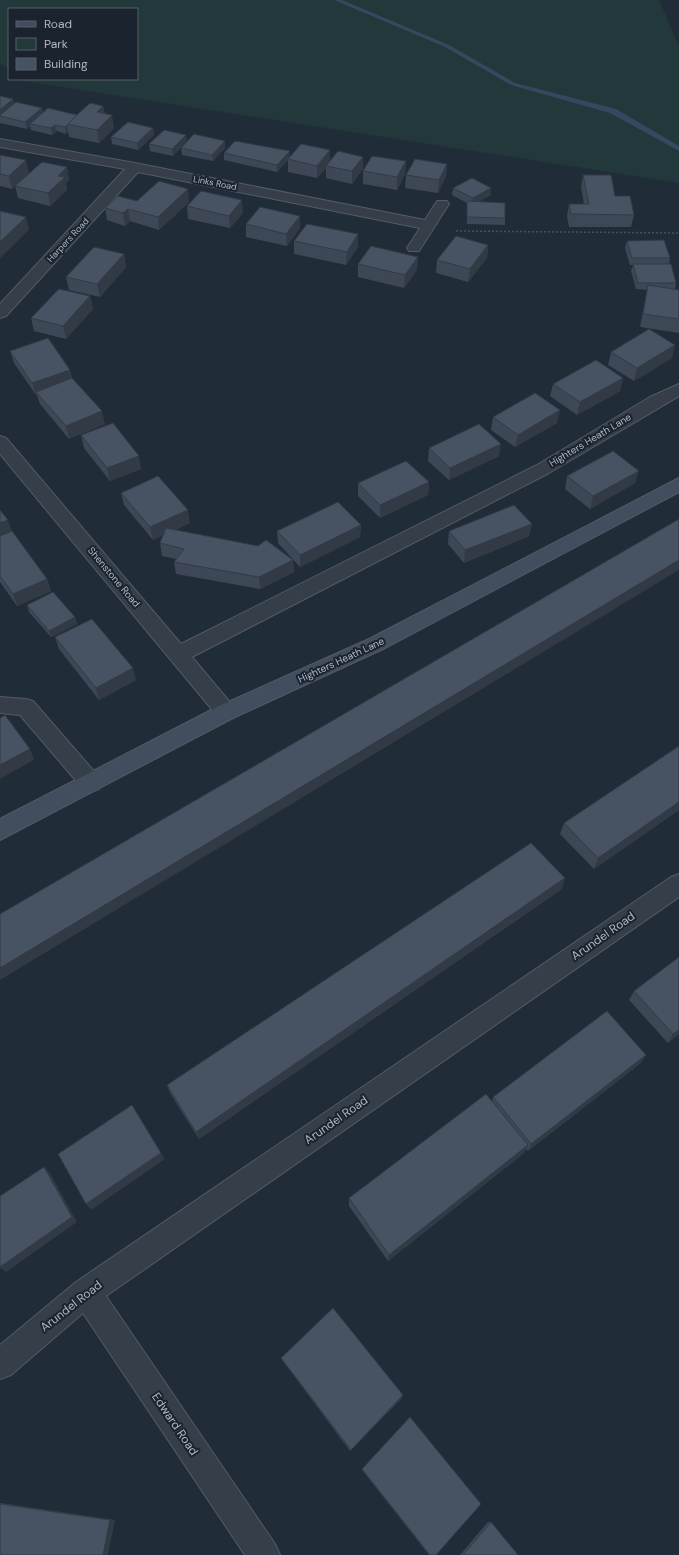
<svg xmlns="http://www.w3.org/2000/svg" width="679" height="1555" viewBox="0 0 679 1555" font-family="'DM Sans',sans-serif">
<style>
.green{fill:#23383a}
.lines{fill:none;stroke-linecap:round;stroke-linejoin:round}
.stream{fill:#354860;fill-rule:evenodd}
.street-casing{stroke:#525b67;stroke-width:2}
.secondary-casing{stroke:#525b67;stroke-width:2}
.path{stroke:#405558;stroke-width:1.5;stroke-dasharray:2 2;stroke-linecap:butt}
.street{fill:#353e49;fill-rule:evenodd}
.secondary{fill:#424d5d;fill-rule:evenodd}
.wall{fill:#3d4755}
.shaded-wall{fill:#323a45}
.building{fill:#475363;stroke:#323a45}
.labels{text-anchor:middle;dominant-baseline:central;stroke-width:4;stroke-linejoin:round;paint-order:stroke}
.far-street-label{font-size:9px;fill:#afb8c6;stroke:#1a232e}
.street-label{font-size:10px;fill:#afb8c6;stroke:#1a232e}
.near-street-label{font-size:12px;fill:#afb8c6;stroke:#1a232e}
</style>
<rect width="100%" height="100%" fill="#212c39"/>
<!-- green -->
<polygon class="green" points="0,0 659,0 679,46 679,183 24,81 22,79 137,79 137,9 9,9 9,69 0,63"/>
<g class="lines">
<!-- stream -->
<polygon class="stream" points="334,0 342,0 449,45 515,83 616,109 679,146 679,151 610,113 511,85 445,47"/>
<defs>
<g id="street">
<polygon points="0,139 135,163 425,220 437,201 447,201 449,204 419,251 409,251 407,248 420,228 138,172 6,316 0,318 0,304 125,169 0,147"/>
<polygon points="679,384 679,396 549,473 192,657 233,706 237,712 233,718 226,720 219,718 0,454 0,436 6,438 181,644 537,465 650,397"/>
<polygon points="0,697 26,699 33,701 99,777 102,783 99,789 91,792 83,789 20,715 0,713"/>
<polygon points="679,874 679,897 106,1296 275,1544 280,1555 245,1555 83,1313 11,1375 0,1379 0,1345 76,1282 671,877"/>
</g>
<polygon id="secondary" points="679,478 679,492 383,649 233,718 0,840 0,819 219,706 369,639"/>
</defs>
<!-- street casing -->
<use href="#street" class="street-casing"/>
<!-- secondary casing -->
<use href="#secondary" class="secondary-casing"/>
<!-- path -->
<polyline class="path" points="456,231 679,233"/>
<!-- street -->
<use href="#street" class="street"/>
<!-- secondary -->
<use href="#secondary" class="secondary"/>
</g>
<!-- wall -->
<g class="wall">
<polygon points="0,96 13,99 14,103 42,108 43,113 77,115 103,106 105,114 114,128 99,143 69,137 68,132 66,134 57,131 52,135 31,130 30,126 27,129 0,123"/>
<polygon points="153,128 154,135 138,150 112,144 111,137"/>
<polygon points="187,141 173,156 150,151 149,144"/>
<polygon points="225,141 225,148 213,161 182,155 181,148"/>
<polygon points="224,153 290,157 330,161 363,157 363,169 352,184 326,178 326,168 317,178 288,172 288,160 277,172 224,160"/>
<polygon points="0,155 29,173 17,184 67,167 69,180 66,183 67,190 50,206 18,198 15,186 12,189 0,186"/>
<polygon points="406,161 405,174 397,190 363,184 363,171"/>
<polygon points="447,164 446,176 438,193 405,188 406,175"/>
<polygon points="583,175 615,196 634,215 631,227 569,227 567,216 569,204 584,204 581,187"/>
<polygon points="453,188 491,195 478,202 505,218 505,225 467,224 467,203 452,195"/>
<polygon points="137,201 189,202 159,230 130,221 125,226 107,220 105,208"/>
<polygon points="187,206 243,213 230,228 188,219"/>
<polygon points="300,216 300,228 287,246 246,237 246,224"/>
<polygon points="358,234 358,247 346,265 294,254 294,241"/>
<polygon points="627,241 670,258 669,264 676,283 675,289 679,290 679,333 640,327 647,290 636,289 631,271 633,265 630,265 625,248"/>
<polygon points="488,245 487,258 468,282 436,273 437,260"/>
<polygon points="124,254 126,267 100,297 69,290 66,277"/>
<polygon points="418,257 417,270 404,288 358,277 358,264"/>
<polygon points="90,296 93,309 66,339 34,331 31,318"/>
<polygon points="10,351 70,370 72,378 105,424 69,439 40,404 37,395 36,395 14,363"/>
<polygon points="611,352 672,358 634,381 608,365"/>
<polygon points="623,378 620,391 577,415 550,396 553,384"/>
<polygon points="493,417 557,423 515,447 491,430"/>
<polygon points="81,435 141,469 110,481 84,448"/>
<polygon points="429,448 499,456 449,480 428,461"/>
<polygon points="567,476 635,483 590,509 565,489"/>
<polygon points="429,482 428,495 380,518 358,496 358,483"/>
<polygon points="121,493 190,523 175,530 293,560 294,572 260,589 176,574 174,562 176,559 162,556 160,543 163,535 153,540 124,505"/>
<polygon points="0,510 11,531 47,579 51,591 17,606 0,582"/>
<polygon points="532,524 529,536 464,563 448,544 449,531"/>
<polygon points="361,525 360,537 300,567 278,543 277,531"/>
<polygon points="27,605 75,617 77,624 51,637 29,612"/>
<polygon points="55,637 136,680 99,700 59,649"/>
<polygon points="679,810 594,869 560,834 564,823"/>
<polygon points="562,889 199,1139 170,1093 167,1085"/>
<polygon points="634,991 679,1034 668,1043 629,1000"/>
<polygon points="641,1063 528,1151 526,1149 523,1154 388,1261 349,1206 349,1198 492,1101 493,1097"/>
<polygon points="281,1358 402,1398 350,1451 283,1361"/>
<polygon points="362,1469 436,1555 429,1555 362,1470"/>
<polygon points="0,1503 115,1520 0,1555"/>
<polygon points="488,1522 491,1522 518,1555 460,1555"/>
</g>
<!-- shaded-wall -->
<g class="shaded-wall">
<polygon points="13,99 15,106 0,116 0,110"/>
<polygon points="103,106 106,118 97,112"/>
<polygon points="42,108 43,115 30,124 30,126 27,129 25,122"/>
<polygon points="112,115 114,128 99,143 97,130"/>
<polygon points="55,125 57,131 52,135 51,128"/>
<polygon points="67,125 68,132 66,134 65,127"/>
<polygon points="153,128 154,135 138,150 137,143"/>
<polygon points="186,135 187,141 173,156 172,149"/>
<polygon points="225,141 225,148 213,161 212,155"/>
<polygon points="330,150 330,163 326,166 326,168 317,178 317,166"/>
<polygon points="290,151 290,158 288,159 288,160 277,172 277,165"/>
<polygon points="363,157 363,169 352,184 352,171"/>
<polygon points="26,160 29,173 12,189 9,176"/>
<polygon points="406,161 405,174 397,190 397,177"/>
<polygon points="447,164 446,176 438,193 439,180"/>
<polygon points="67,167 69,180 66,183 67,190 50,206 48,193 58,176"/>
<polygon points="491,188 491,195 472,205 473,198"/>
<polygon points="188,189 189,202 159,230 158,217"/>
<polygon points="242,200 243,213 230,228 229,216"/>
<polygon points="128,209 130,221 125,226 123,213"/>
<polygon points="300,216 300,228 287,246 286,234"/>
<polygon points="26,217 29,230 0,258 0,242"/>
<polygon points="358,234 358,247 346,265 347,252"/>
<polygon points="488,245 487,258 468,282 470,269"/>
<polygon points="124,254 126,267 100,297 97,284"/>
<polygon points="418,257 417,270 404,288 405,275"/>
<polygon points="90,296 93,309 66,339 63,326"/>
<polygon points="675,345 672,358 634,381 637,368"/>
<polygon points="70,370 73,383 36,392 37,395 36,395 32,383"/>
<polygon points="623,378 620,391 577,415 580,402"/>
<polygon points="560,410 557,423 515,447 518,435"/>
<polygon points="102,411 105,424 69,439 66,426"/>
<polygon points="501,444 499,456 449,480 450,468"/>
<polygon points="139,456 141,469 110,481 107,468"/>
<polygon points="639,471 635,483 590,509 593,496"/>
<polygon points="429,482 428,495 380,518 380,505"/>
<polygon points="188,510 190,523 153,540 150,527"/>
<polygon points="8,520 12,532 0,538 0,523"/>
<polygon points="532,524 529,536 464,563 465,550"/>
<polygon points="361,525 360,537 300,567 300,555"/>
<polygon points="293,560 294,572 260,589 259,577"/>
<polygon points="679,560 679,570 0,980 0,968"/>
<polygon points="47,579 51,591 17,606 13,594"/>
<polygon points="75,617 77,624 51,637 49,631"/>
<polygon points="133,668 136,680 99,700 96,688"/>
<polygon points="30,749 34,760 0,779 0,765"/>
<polygon points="679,802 679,810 594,869 598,858"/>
<polygon points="565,878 562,889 199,1139 196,1132"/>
<polygon points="679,1030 679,1034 668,1043 673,1034"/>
<polygon points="646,1055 641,1063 528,1151 531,1144"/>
<polygon points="528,1145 523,1154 388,1261 389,1255"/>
<polygon points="161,1153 165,1159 91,1210 86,1204"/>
<polygon points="44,1167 50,1173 77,1222 6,1272 0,1268 0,1267"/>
<polygon points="403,1395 402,1398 350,1451 351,1450"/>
<polygon points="110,1520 115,1520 108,1555 103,1555"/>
</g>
<!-- building -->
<g class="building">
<polygon points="0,96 13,99 0,110"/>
<polygon points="16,102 42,108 25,122 0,116 0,115"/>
<polygon points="90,103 103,106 97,112 112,115 97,130 67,124"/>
<polygon points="48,108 77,115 65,127 55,125 51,128 30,124"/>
<polygon points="128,122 153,128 137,143 111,137"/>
<polygon points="164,130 186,135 172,149 149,144"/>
<polygon points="194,134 225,141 212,155 181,148"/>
<polygon points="235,141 290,151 277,165 224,153"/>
<polygon points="301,144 330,150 317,166 288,159"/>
<polygon points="338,151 363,157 352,171 326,166"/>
<polygon points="0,155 26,160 9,176 0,174"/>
<polygon points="372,156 406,161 397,177 363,171"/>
<polygon points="415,159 447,164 439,180 406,175"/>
<polygon points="42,162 67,167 58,176 65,177 48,193 15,186"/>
<polygon points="583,175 611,175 615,196 630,196 634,215 571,214 569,204 589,204"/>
<polygon points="472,178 491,188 473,198 453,188"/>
<polygon points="159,181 188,189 158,217 128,209 123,213 105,208 118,196 137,201"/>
<polygon points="201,191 242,200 229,216 187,206"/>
<polygon points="467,201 505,203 505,218 467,217"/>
<polygon points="260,207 300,216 286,234 246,224"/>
<polygon points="0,211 26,217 0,242"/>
<polygon points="307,224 358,234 347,252 294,241"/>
<polygon points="456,236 488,245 470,269 437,260"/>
<polygon points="664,240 670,258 632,258 627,241"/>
<polygon points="371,246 418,257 405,275 358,264"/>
<polygon points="94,247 124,254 97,284 66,277"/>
<polygon points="633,264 671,264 676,283 638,283"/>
<polygon points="648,285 679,290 679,319 643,314"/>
<polygon points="59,289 90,296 63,326 31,318"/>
<polygon points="649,329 675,345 637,368 611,352"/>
<polygon points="48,338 70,370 32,383 10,351"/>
<polygon points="596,360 623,378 580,402 553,384"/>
<polygon points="72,378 102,411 66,426 36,392"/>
<polygon points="535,393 560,410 518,435 493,417"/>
<polygon points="113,423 139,456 107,468 81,435"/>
<polygon points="479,424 501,444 450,468 429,448"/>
<polygon points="613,451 639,471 593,496 567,476"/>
<polygon points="406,461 429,482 380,505 358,483"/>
<polygon points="158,476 188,510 150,527 121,493"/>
<polygon points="338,502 361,525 300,555 277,531"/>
<polygon points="514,505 532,524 465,550 449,531"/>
<polygon points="0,510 8,520 0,523"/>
<polygon points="679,519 679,560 0,968 0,914"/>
<polygon points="166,528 258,546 266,540 293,560 259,577 174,562 184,549 160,543"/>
<polygon points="12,531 47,579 13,594 0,576 0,536"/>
<polygon points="53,592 75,617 49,631 27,605"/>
<polygon points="92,619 133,668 96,688 55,637"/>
<polygon points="5,715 30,749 0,765 0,718"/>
<polygon points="679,746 679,802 598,858 564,823"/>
<polygon points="531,843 565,878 196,1132 167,1085"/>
<polygon points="679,957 679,1030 673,1034 634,991"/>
<polygon points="607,1011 646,1055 531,1144 493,1097"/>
<polygon points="486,1094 528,1145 389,1255 349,1198"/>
<polygon points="132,1105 161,1153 86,1204 58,1154"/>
<polygon points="44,1167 72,1217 0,1267 0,1196"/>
<polygon points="333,1308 403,1395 351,1450 281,1358"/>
<polygon points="410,1417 481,1504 436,1555 430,1555 362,1469"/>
<polygon points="0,1504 110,1520 103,1555 0,1555"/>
<polygon points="491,1522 518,1555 463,1555"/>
</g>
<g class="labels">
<!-- far-street labels -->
<g class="far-street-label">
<text transform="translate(215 183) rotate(11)">Links Road</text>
<text transform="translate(68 240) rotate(-47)">Harpers Road</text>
</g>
<!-- street labels -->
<g class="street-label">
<text transform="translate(590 440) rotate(-31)">Highters Heath Lane</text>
<text transform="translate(114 577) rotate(50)">Shenstone Road</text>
<text transform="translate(341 660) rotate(-25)">Highters Heath Lane</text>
</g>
<!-- near-street labels -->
<g class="near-street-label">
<text transform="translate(603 936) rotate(-35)">Arundel Road</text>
<text transform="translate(336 1120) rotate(-35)">Arundel Road</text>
<text transform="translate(71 1306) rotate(-38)">Arundel Road</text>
<text transform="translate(175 1424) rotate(56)">Edward Road</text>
</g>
</g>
<!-- legend -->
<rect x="8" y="8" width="130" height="72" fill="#1a232e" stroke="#565f6b"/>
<rect x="16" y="21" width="20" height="6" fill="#424d5d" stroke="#565f6b"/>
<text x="44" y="28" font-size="12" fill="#afb8c6">Road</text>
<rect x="16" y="38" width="20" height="12" fill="#23383a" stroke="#565f6b"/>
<text x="44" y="48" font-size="12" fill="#afb8c6">Park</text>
<rect x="16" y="58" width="20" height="12" fill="#475363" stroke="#565f6b"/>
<text x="44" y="68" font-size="12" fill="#afb8c6">Building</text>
</svg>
